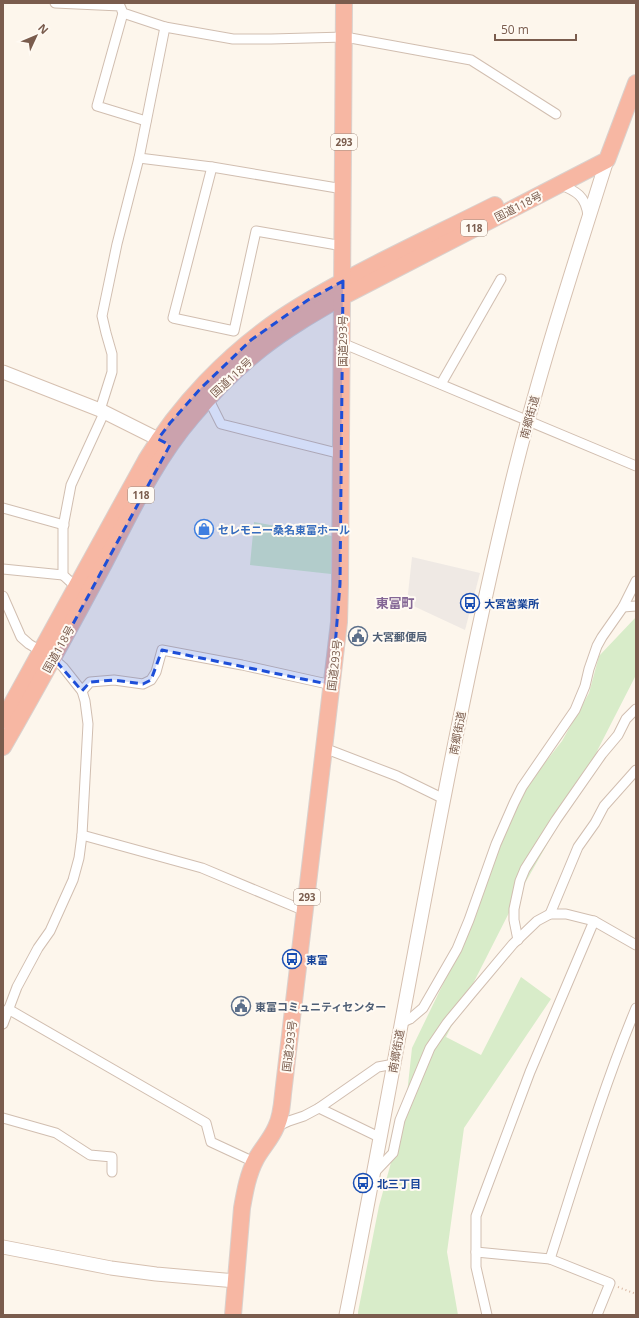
<svg xmlns="http://www.w3.org/2000/svg" width="639" height="1318" viewBox="0 0 639 1318" font-family="'Open Sans','Noto Sans JP',sans-serif">
<style>
.industrial{fill:#efe9e4}
.green{fill:#d8ecc9}
.lines{fill:none;stroke-linecap:round;stroke-linejoin:round}
.street-casing{stroke:#d1beb0;stroke-width:11}
.secondary-casing{stroke:#d6c0b0;stroke-width:15}
.highway-casing{stroke:#dad1cd;stroke-width:18}
.path{stroke:#d9b8a5;stroke-width:2;stroke-dasharray:1 3;stroke-linecap:butt}
.street{stroke:#fff;stroke-width:9}
.secondary{stroke:#fff;stroke-width:13}
.highway{stroke:#f7b7a3;stroke-width:16}
.marked{fill:#1d4ed8;fill-opacity:0.2;stroke:#1d4ed8;stroke-width:3;stroke-dasharray:8 5;stroke-linejoin:round}
.labels{text-anchor:middle;dominant-baseline:central;stroke-width:4;stroke-linejoin:round;paint-order:stroke}
.shield{fill:#fffaf3;stroke:#a28b7f;stroke-width:1}
.shield-label{font-size:10px;font-weight:bold;fill:#7a5c4d}
.street-label{font-size:11px;fill:#7a5c4d;stroke:#fffaf3}
.shop-label{font-size:11px;font-weight:bold;fill:#366cbe;stroke:#fffaf3;text-anchor:start}
.transit-label{font-size:11px;font-weight:bold;fill:#164399;stroke:#fffaf3;text-anchor:start}
.service-label{font-size:11px;font-weight:bold;fill:#4e5e75;stroke:#fffaf3;text-anchor:start}
.quarter-label{font-size:13px;font-weight:bold;fill:#846695;stroke:#fffaf3}
</style>
<rect width="100%" height="100%" fill="#fdf6ec"/>
<!-- industrial -->
<polygon class="industrial" points="412,557 480,573 465,630 407,603"/>
<!-- green -->
<g class="green">
<polygon points="254,522 332,536 331,574 250,565"/>
<polygon points="636,617 636,675 571,802 516,899 446,1037 481,1055 521,977 551,999 464,1128 447,1252 458,1315 358,1315 358,1312 379,1206 405,1112 412,1048 475,918 501,843 525,788 562,741 589,693 599,656"/>
</g>
<g class="lines">
<defs>
<g id="street">
<polyline points="55,3 120,6 123,13 165,27 233,39 271,39 345,37 471,60 556,114"/>
<polyline points="123,13 97,106 146,121"/>
<polyline points="139,158 212,167 343,189"/>
<polyline points="212,167 173,318 234,331 256,231 343,246"/>
<path d="M559 184C576 191 586 196 588 216"/>
<polyline points="342,343 636,466"/>
<polyline points="441,384 501,279"/>
<polyline points="208,398 221,424 341,454"/>
<polyline points="100,410 112,372 112,354 106,333 102,316 117,244 139,158 165,27"/>
<polyline points="3,508 64,525"/>
<polyline points="3,569 63,575"/>
<polyline points="76,587 63,575 63,527 71,485 104,413"/>
<polyline points="3,596 21,637 29,644 54,659 63,667 82,691 85,701 88,724 82,835 79,858 73,880 50,931 38,948 17,987 3,1024"/>
<polyline points="623,607 636,606"/>
<polyline points="82,691 90,682 114,680 143,684 151,680 156,672 162,650 242,665 332,685"/>
<polyline points="324,748 397,776 444,799"/>
<polyline points="82,835 202,868 305,911"/>
<polyline points="550,914 578,847 595,823 604,806 636,770"/>
<polyline points="518,940 514,920 514,909 520,881 525,869 556,820 602,754 618,735 626,719 636,709"/>
<polyline points="8,1009 206,1123 211,1142 254,1162"/>
<polyline points="401,1023 410,1019 423,1008 457,949 469,920 496,844 514,803 522,787 575,710 585,686 589,669 597,646 602,637 623,607 636,581"/>
<polyline points="319,1108 381,1138"/>
<polyline points="3,1118 56,1133 90,1155 112,1157 112,1172"/>
<polyline points="276,1127 289,1121 304,1116 319,1108 378,1067 394,1064"/>
<polyline points="374,1173 393,1153 400,1120 430,1048 447,1023 471,994 513,944 537,921 550,914 566,914 594,921 636,945"/>
<polyline points="476,1252 550,1259 610,1283 597,1315"/>
<path d="M550 1259C577 1175 602 1090 636 1008"/>
<polyline points="487,1315 476,1267 476,1216 530,1072 594,921"/>
</g>
<g id="secondary">
<polyline points="3,372 100,410 168,444"/>
<polyline points="3,1247 111,1268 156,1274 236,1281"/>
<path d="M346 1315C400 1045 443 772 507 503 534 387 571 274 607 160"/>
</g>
<g id="highway">
<path d="M3 720 146 460C179 405 227 355 281 318 309 299 339 283 370 267 411 246 453 226 495 205"/>
<path d="M3 747C38 686 72 624 105 562 131 512 155 460 192 417 212 393 236 369 261 349 286 329 314 313 342 297L607 160 636 83"/>
<path d="M233 1315 242 1208C245 1191 248 1174 256 1159 262 1148 271 1139 276 1127 281 1117 282 1105 283 1094L339 622 340 584 344 3"/>
</g>
</defs>
<!-- street casing -->
<use href="#street" class="street-casing"/>
<!-- secondary casing -->
<use href="#secondary" class="secondary-casing"/>
<!-- highway casing -->
<use href="#highway" class="highway-casing"/>
<!-- path -->
<polyline class="path" points="618,1287 636,1294"/>
<!-- street -->
<use href="#street" class="street"/>
<!-- secondary -->
<use href="#secondary" class="secondary"/>
<!-- highway -->
<use href="#highway" class="highway"/>
</g>
<!-- marked area -->
<path class="marked" d="M343 281 340 584 332 685 162 650 151 680 143 684 114 680 90 682 82 691 54 659 170 445 158 439 170 423 200 389 251 340 308 300Z"/>
<!-- icons -->
<defs>
<symbol id="shop-ring" viewBox="-11 -11 22 22"><circle r="9.5" fill="#fffaf3" stroke="#3f7fe0" stroke-width="1.5"/><path d="M-5-2.5h2.3a2.7 3.5 0 0 1 5.4 0H5L5.5 6h-11ZM-1.5-2.5h3a1.5 2.3 0 0 0-3 0Z" fill="#3f7fe0"/></symbol>
<symbol id="bus-ring" viewBox="-11 -11 22 22"><circle r="9.5" fill="#fffaf3" stroke="#1a4fb4" stroke-width="1.5"/><path d="M-5-6H5V4H4V6H2V4H-2V6H-4V4H-5ZM-3.5-4V0h7V-4ZM-3.5 1.2v1.5H-2V1.2ZM2 1.2v1.5H3.5V1.2Z" fill="#1a4fb4"/></symbol>
<symbol id="civic-ring" viewBox="-11 -11 22 22"><circle r="9.5" fill="#fffaf3" stroke="#5c6f8a" stroke-width="1.5"/><path d="M-.6-6.5H3V-4.5H.6V-3L4-1V1h2V6H-6V1h2V-1L-.6-3ZM-1.2 2.5V6h2.4V2.5Z" fill="#5c6f8a"/></symbol>
</defs>
<g fill-rule="evenodd">
<use href="#shop-ring" x="193" y="518" width="22" height="22"/>
<use href="#bus-ring" x="459" y="592" width="22" height="22"/>
<use href="#civic-ring" x="347" y="625" width="22" height="22"/>
<use href="#bus-ring" x="281" y="948" width="22" height="22"/>
<use href="#civic-ring" x="230" y="995" width="22" height="22"/>
<use href="#bus-ring" x="352" y="1172" width="22" height="22"/>
</g>
<g class="labels">
<!-- shield labels -->
<g class="shield">
<rect x="331" y="134" width="26" height="16" rx="3"/>
<rect x="461" y="220" width="26" height="16" rx="3"/>
<rect x="128" y="487" width="26" height="16" rx="3"/>
<rect x="294" y="889" width="26" height="16" rx="3"/>
</g>
<g class="shield-label">
<text x="344" y="142">293</text>
<text x="474" y="228">118</text>
<text x="141" y="495">118</text>
<text x="307" y="897">293</text>
</g>
<!-- street labels -->
<g class="street-label">
<text transform="translate(518 206) rotate(-27)">国道118号</text>
<text transform="translate(342 341) rotate(-90)">国道293号</text>
<text transform="translate(231 377) rotate(-43)">国道118号</text>
<text transform="translate(529 417) rotate(-75)">南郷街道</text>
<text transform="translate(58 649) rotate(-61)">国道118号</text>
<text transform="translate(334 665) rotate(-83)">国道293号</text>
<text transform="translate(457 733) rotate(-79)">南郷街道</text>
<text transform="translate(289 1046) rotate(-83)">国道293号</text>
<text transform="translate(396 1051) rotate(-80)">南郷街道</text>
</g>
<!-- shop labels -->
<g class="shop-label">
<text x="218" y="529">セレモニー桑名東富ホール</text>
</g>
<!-- transit labels -->
<g class="transit-label">
<text x="484" y="603">大宮営業所</text>
<text x="306" y="959">東富</text>
<text x="377" y="1183">北三丁目</text>
</g>
<!-- service labels -->
<g class="service-label">
<text x="372" y="636">大宮郵便局</text>
<text x="255" y="1006">東富コミュニティセンター</text>
</g>
<!-- quarter labels -->
<g class="quarter-label">
<text x="395" y="603">東富町</text>
</g>
</g>
<!-- border -->
<rect width="639" height="1318" fill="none" stroke="#7a5c4d" stroke-width="8"/>
<!-- north arrow -->
<g transform="translate(36 36) rotate(46)" stroke="#fffaf3" stroke-width="3" paint-order="stroke">
<path d="M0-3L7 15L0 10L-7 15Z" fill="#7a5c4d"/>
<text y="-6" font-size="11" font-weight="bold" text-anchor="middle" fill="#7a5c4d">N</text>
</g>
<!-- scale -->
<path d="M495 34v6h81v-6" fill="none" stroke="#7a5c4d" stroke-width="2"/>
<text x="501" y="34" font-size="12" fill="#7a5c4d" stroke="#fffaf3" stroke-width="3" paint-order="stroke">50 m</text>
</svg>
